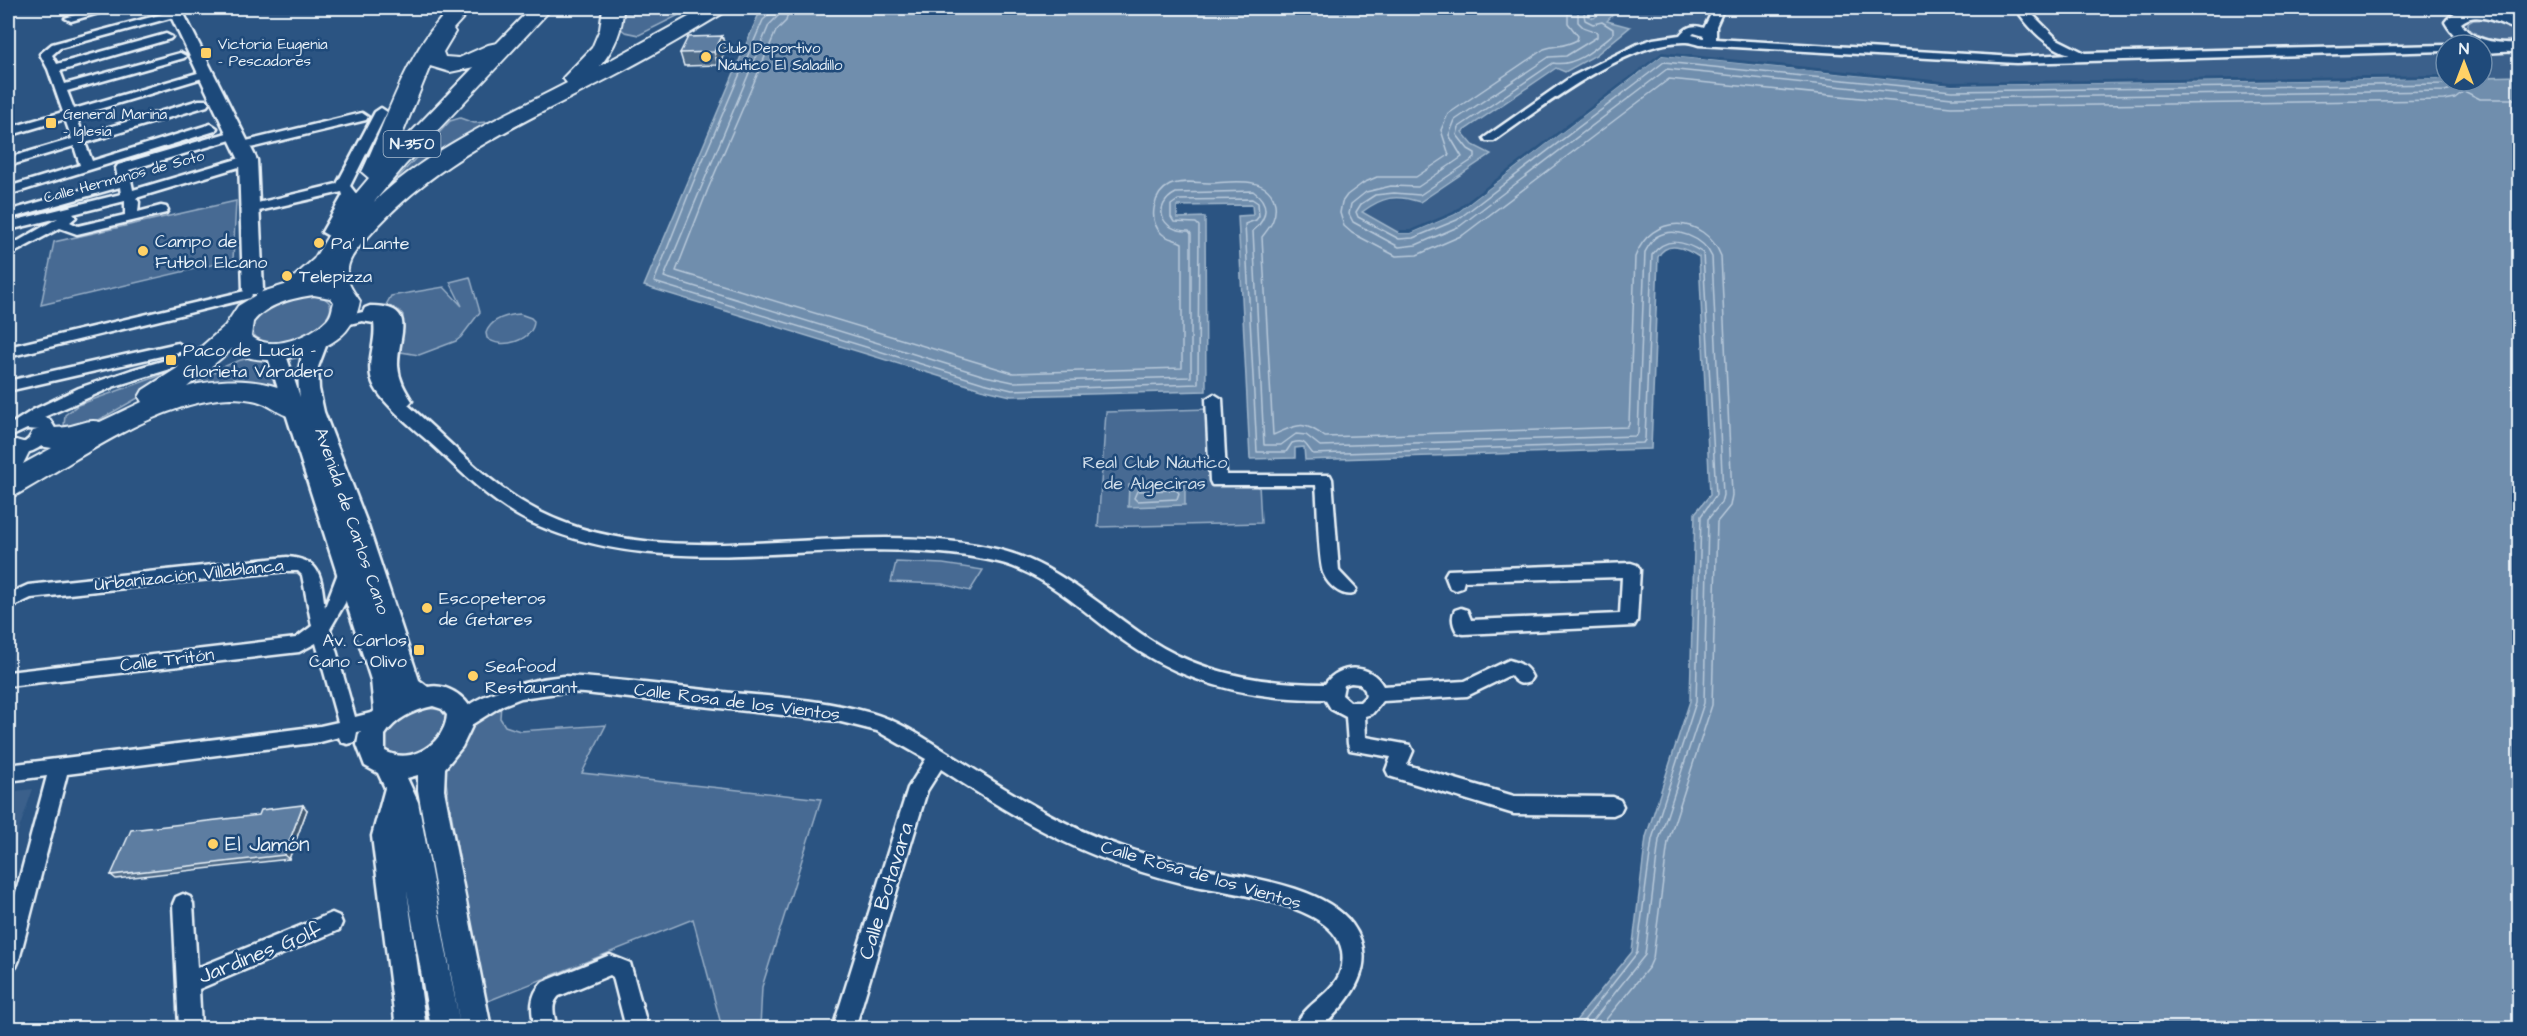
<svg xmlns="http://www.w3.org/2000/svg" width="2527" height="1036" viewBox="0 0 2527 1036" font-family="'Architects Daughter',sans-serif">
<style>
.built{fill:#3a608b}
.green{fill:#476b93;stroke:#98aec6;stroke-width:1.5}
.water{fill:#708ead;stroke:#a0b6cb;stroke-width:1.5}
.pier{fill:#2b5482}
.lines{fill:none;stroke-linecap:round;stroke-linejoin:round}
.shore{stroke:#b8c9da;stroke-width:1.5}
.street-casing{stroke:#e8f1f8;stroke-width:5}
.secondary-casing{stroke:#e8f1f8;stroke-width:5}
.highway-casing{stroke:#e8f1f8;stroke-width:4}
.street{fill:#1f4a7a;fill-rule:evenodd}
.secondary{fill:#1f4a7a;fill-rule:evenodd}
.highway{fill:#1f4a7a;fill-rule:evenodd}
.wall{fill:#506c8a;stroke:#e8f1f8;stroke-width:1.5}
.shaded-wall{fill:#415871;stroke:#e8f1f8;stroke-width:1.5}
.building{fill:#5d7da1;stroke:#e8f1f8;stroke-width:1.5}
.poi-dot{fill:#ffd166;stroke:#1f4a7a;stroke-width:2}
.labels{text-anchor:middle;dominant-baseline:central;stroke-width:5;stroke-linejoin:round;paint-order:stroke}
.far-poi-label{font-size:15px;fill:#e8f1f8;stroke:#1f4a7a;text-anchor:start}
.far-street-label{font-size:15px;fill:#e8f1f8;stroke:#1f4a7a}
.shield{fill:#1f4a7a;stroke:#acbfd2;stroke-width:1.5}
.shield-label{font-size:16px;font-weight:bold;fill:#e8f1f8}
.poi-label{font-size:18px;fill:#e8f1f8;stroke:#1f4a7a;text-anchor:start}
.park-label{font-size:18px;fill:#d0dde9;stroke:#1f4a7a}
.street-label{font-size:18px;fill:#e8f1f8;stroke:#1f4a7a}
.near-poi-label{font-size:21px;fill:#e8f1f8;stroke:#1f4a7a;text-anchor:start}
.near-street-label{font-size:21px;fill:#e8f1f8;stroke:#1f4a7a}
</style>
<rect width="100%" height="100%" fill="#2b5482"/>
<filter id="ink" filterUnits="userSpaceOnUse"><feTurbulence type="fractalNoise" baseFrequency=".0167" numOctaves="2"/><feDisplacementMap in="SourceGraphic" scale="12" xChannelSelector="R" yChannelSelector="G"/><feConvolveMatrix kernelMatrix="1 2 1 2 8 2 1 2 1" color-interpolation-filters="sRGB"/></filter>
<g filter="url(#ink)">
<!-- built -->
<g class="built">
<polygon points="1619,8 2519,8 2519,76 2482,77 2482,45 2446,45 2446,78 1952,85 1455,214 1411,233 1399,233 1361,212 1380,199 1413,200 1490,154 1473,145 1462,132 1556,68 1629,28 1607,21"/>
<polygon points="33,789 17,835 15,855 8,878 8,792"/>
</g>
<!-- green -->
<g class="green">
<path d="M621 8 625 13C637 16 643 11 653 8 664 4 682 8 693 8L639 35 625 32 619 27Z"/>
<path d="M2473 20C2487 19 2513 22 2516 38 2502 46 2480 38 2468 28V23Z"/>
<polygon points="460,118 474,123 500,121 390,191 392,184 450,121"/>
<polygon points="236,201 233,260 41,305 54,242"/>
<polygon points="470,277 480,312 461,337 456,341 419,355 401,352 403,315 400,311 386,305 391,296 444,287 462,306 450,282"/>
<path d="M308 295C373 299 280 367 252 333 247 307 290 299 308 295Z"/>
<path d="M520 314 531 318 534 321C534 341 500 350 487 338L486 333C491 319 506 315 520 314Z"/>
<path d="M257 357C275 362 275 376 278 392L180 394C204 379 228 359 257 357Z"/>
<polygon points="187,366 145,394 90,425 68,428 64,426 65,415 78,405"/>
<polygon points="1209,409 1210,485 1259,484 1261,523 1098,527 1106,412"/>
<polygon points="896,562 943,564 983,570 970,591 942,584 891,582"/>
<polygon points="501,704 500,718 505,726 520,731 606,725 582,773 821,799 762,987 760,1028 722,1028 693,919 483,1003 444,770 471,718"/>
<path d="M424 708 442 710 448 716 449 731 415 759 389 755C370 732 406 714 424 708Z"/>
</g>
<!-- water -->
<g class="water">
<path d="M770 8H1597L1588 16 1594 18 1606 8H1619L1607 21 1630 27 1596 55 1565 72 1556 68 1462 132 1473 145 1491 154 1420 202C1395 194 1382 197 1362 212L1399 233H1411L1455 214 1662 55 1952 85 2446 78V81H2482V77L2519 76V1028H1570L1632 952 1646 837 1690 701 1695 513 1710 495 1699 257C1685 248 1667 240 1658 257L1651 449 1305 460 1304 447 1295 448V458L1250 459 1238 216 1253 215 1252 205 1177 206V218L1205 217 1206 391 1011 396 981 389 644 286 758 16Z"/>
<polygon points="1185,484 1185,505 1128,507 1129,485"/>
</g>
<!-- pier -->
<polygon class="pier" points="1662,52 1952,82 2446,75 2446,78 1952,85 1662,55 1455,214 1411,233 1399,233 1400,230 1410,230 1453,212"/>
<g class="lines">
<!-- shore -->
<g class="shore">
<path d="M772 8 771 13 763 20 693 183 654 282 983 383 1012 390 1198 384 1199 226 1196 223 1174 222 1171 217V205L1178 200 1252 199 1258 203 1259 216 1256 220 1245 224 1257 452H1286L1292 443C1306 439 1305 445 1313 454L1643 443 1645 440 1652 255C1666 235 1685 241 1703 253L1716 495 1701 516 1696 702 1652 839 1637 953 1578 1028"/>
<path d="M780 8 778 16 769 25 664 277 985 376 1013 382 1191 377V234L1189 231C1160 232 1152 205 1176 193L1253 191C1270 203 1268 218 1253 231L1264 445H1281L1296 434 1306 435 1320 446 1635 436 1638 433 1645 252C1648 247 1651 241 1656 237 1675 225 1704 238 1712 257L1723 495 1721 503 1708 519 1704 703 1659 840 1645 955 1587 1028"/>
<path d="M789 8 786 21 776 31 708 189 676 271 1013 373 1182 368V243C1175 239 1167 239 1161 233 1148 220 1153 193 1170 185 1182 180 1198 183 1211 183 1233 182 1269 175 1275 204 1277 218 1270 227 1262 237L1273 435C1297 425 1302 419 1325 437L1627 427 1629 424 1635 257C1651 213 1704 214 1721 256L1732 495 1730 506 1717 522 1712 705 1668 842 1653 958 1649 967 1599 1028"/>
<path d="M1568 8V23L1578 36 1577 40C1562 48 1558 44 1544 49L1448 114 1441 130 1449 155 1416 177H1377L1363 183 1347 195 1342 202 1340 213 1344 226 1352 233 1396 256 1417 255 1463 235 1669 79 1951 107 2445 100 2455 98 2464 91 2480 99H2520"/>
<polyline points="1578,8 1578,22 1583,27 1597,32 1597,37 1566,56 1549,57 1455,120 1449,135 1462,157 1418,187 1391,186 1366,192 1351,204 1349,214 1353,222 1399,247 1416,245 1460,226 1667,69 1952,98 2445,91 2454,88 2459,81"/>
<path d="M1588 8 1584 14 1585 20 1593 24 1602 22 1613 29V34C1596 48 1576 67 1553 63L1459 127 1457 135 1468 149 1475 153V158L1420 195 1394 193 1375 195 1361 204 1356 212 1358 217 1399 239 1413 238 1457 220 1664 62 1952 91 2445 84 2450 81"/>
<polygon points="1176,490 1179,493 1177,499 1137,501 1134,498 1137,491"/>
</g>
<defs>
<g id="street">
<polygon points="100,8 116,8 71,21 65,18"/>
<path d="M1714 8H1724L1716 26V39L2016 57 2070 54C2048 48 2027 27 2016 8H2026L2057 39 2085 53 2446 45H2448L2446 51 2016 63 1699 45C1695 44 1690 42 1686 42 1628 40 1541 108 1494 141H1486L1484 138 1571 77 1638 44 1653 39 1680 35C1686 27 1694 24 1704 28ZM1694 33 1704 36V38L1692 35Z"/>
<polygon points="177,10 181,11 181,15 60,48 52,55 57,64 166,34 172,37 170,39 60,71 65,84 180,53 186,56 184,58 67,91 74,109 201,72 209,72 211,74 209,76 76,116 83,135 199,100 207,100 209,103 207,106 85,143 92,161 211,124 217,128 215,131 8,195 8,187 80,165 74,146 8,166 8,158 72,139 65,119 8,136 8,128 63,112 48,69 40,54 52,44"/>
<polygon points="2516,45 2520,45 2520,51 2482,53 2482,47"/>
<polygon points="381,108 387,112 350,186 357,195 334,235 329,236 322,232 343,195 342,192 250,213 245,212 243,209 245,206 337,184 375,112"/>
<polygon points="362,113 368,117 366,120 242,150 236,146 238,143"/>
<path d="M237 130 241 131 243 134 241 137 129 170 133 190 244 157 248 156 254 160 252 163 136 198 139 202 138 212 161 206 166 207 168 210 166 213 77 234 60 228 8 256V247L58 218 9 230 8 222 121 194 120 187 11 218 8 217V211L118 179 116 168 118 165ZM125 201V215L78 226 70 222 76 217 73 214Z"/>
<polygon points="245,291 250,292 252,295 250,298 8,357 8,347"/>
<path d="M370 306C420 306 397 335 398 366 399 380 405 390 412 401L408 405C451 442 489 486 540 512 675 580 853 513 1000 550 1057 564 1101 607 1149 639 1201 674 1263 684 1325 684 1339 663 1371 663 1383 686L1465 681 1509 660C1520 663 1527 666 1532 677L1529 682C1520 686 1516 682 1510 675L1467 696 1383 701 1372 714 1365 716 1366 737 1410 745 1413 751 1407 765 1514 796 1613 797 1620 800 1623 806 1620 812 1613 815 1514 814 1389 776 1386 770 1391 757 1350 750 1348 744 1346 717 1331 709 1325 699C1251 700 1181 683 1121 639 1084 612 1044 573 998 562 844 526 679 591 530 522 495 505 466 477 438 450 421 434 380 403 373 383 365 363 377 343 374 323L362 321 341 326 334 321 336 318 363 312 365 308ZM1351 683 1360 684 1365 690 1366 696 1360 702H1350L1342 695 1344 685Z"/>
<polygon points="178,343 185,348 183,351 8,391 8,381"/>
<path d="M208 348 215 353 213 356 115 386 44 417 50 420 56 430C45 448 29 456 8 454V444L25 442 40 430 27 429 8 438V426L33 410 79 388 131 370Z"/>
<path d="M1214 394 1222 399 1226 475H1330L1332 479 1339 571 1356 589 1353 594C1342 597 1329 586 1324 575 1318 564 1318 502 1316 485H1212L1210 481 1206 399Z"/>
<path d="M287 557C323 560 320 577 325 607L341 565 347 563 353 565 356 570 345 603 330 629 355 717 383 710 390 712 392 718 390 724 357 732 355 742 348 744 341 742 339 737 320 742 67 774 19 960 16 967 8 970V922L47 776 8 781V765L320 726 338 722 316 643 299 652 8 686V672L296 638 312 626 302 575 298 571H287L31 598 8 609V594L28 585Z"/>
<path d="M1631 563 1637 565 1640 570 1637 621 1634 626 1463 634 1457 632C1453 625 1451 617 1455 610L1461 608 1467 610 1471 620 1620 614 1622 577 1464 581 1462 588 1456 590 1450 588 1445 575 1448 570Z"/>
<path d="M564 676C620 679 676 687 732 693 779 697 826 700 871 713 906 723 934 745 964 763 1016 796 1068 829 1126 848 1149 856 1173 862 1196 867 1242 877 1322 884 1352 924 1381 964 1350 1001 1321 1028H1295C1305 998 1348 992 1342 951 1334 902 1225 893 1186 884 1157 877 1127 868 1099 857 1043 835 991 802 941 769L927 791 855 1028H833L908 788 926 759 877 731 837 721 585 693 564 692 521 698 503 705 460 732 453 730 451 724C466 693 533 679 564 676Z"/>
<polygon points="183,894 190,897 193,904 197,968 332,913 339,916 342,923 339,930 199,989 201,1028 179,1028 173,904 176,897"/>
<path d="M610 955 630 963 648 1028H626L613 977 610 975 559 996C549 1006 555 1017 557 1028H535C531 1011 529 995 543 982Z"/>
</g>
<g id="secondary">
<polygon points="167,8 181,8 257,160 263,290 260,294 246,294 243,290 239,160"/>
<path d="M2475 8 2500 13 2520 20V30C2502 26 2478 8 2461 23 2472 42 2500 44 2520 43V53L2482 48V45C2464 45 2454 38 2445 22 2453 11 2463 9 2475 8Z"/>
<path d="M319 331 326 333 329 338 318 367 319 389 324 412 368 526 419 680 428 687C446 683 465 696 473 712L472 726 462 747 445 768 444 790 491 1028H431L407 891 426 1028H396L372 836 385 788 378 773 365 766 357 745 359 734 374 711 371 680 266 351 269 346 276 344 283 346 300 397C296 375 300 353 312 333ZM433 706 442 709 447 715C445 743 411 766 385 751V735C395 719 414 710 433 706ZM418 775V790L460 1025 418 802 407 778Z"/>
</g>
<path id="highway" d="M451 8H472L453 29 455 32 443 52 445 57 459 58 488 45 497 43 531 8H552L405 165 374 202C429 148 500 118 567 83L563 78 592 48 600 29 603 8H623C623 30 614 49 600 66L705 8H728L725 12C692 32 660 51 626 69 536 117 438 156 370 235 361 245 350 255 348 268 345 283 353 290 360 301 358 313 354 321 346 331 325 355 259 372 232 349L187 387C220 377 286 375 307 409L303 416C283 421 275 406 257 401 249 399 238 398 230 398 156 402 81 458 18 494L8 497V442L16 440 26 443 30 450 23 464 52 448 33 445 29 438 33 431C46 427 59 429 71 426 81 424 89 419 100 422L142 402 139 397 143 390 176 369 225 326 238 306 259 293 285 285 314 259 348 203 369 178 362 172C389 116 405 52 451 8ZM430 66 450 72 474 67 397 147ZM314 295 330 298 334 302C332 309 332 315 327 320 311 336 271 353 251 336L253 322C267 304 292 298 314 295Z"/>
</defs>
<!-- street casing -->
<use href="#street" class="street-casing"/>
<!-- secondary casing -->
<use href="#secondary" class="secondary-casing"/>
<!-- highway casing -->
<use href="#highway" class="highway-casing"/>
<!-- street -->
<use href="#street" class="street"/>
<!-- secondary -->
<use href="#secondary" class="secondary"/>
<!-- highway -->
<use href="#highway" class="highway"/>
</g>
<!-- wall -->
<g class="wall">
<polygon points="722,36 726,50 718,65 684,66 680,53"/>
<polygon points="307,810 289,859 116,879 111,875"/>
</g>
<!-- shaded-wall -->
<g class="shaded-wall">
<polygon points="722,36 726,50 718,65 714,52"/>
<polygon points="303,805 307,810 289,859 284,855"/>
</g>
<!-- building -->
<g class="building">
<polygon points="722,36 714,52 680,53 688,37"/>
<polygon points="303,805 284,855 111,875 131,830 259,815 261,810"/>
</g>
</g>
<!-- markers -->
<g class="poi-dot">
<rect x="200" y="47" width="12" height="12" rx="3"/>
<circle cx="706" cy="57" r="6"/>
<rect x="45" y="117" width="12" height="12" rx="3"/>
<circle cx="319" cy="243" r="6"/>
<circle cx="143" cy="251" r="6"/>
<circle cx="287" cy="276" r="6"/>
<rect x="165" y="354" width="12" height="12" rx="3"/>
<circle cx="427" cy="608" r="6"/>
<rect x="413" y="644" width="12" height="12" rx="3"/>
<circle cx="473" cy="676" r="6"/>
<circle cx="213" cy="844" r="6"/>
</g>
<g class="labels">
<!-- far-poi labels -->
<g class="far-poi-label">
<text x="218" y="44">Victoria Eugenia<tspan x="218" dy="17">- Pescadores</tspan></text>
<text x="718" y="48">Club Deportivo<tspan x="718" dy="17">Náutico El Saladillo</tspan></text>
<text x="63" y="114">General Marina<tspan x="63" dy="17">- Iglesia</tspan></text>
</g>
<!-- far-street labels -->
<g class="far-street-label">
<text transform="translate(124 177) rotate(-15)">Calle Hermanos de Soto</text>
</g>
<!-- shield labels -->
<rect class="shield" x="383.5" y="131" width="57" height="26" rx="4.5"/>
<g class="shield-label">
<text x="412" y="144">N-350</text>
</g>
<!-- poi labels -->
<g class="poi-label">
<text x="155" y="241">Campo de<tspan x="155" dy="21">Futbol Elcano</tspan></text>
<text x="331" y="243">Pa' Lante</text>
<text x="299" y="276">Telepizza</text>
<text x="183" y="350">Paco de Lucía -<tspan x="183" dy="21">Glorieta Varadero</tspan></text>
<text x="439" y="598">Escopeteros<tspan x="439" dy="21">de Getares</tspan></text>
<text x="407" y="640" text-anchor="end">Av. Carlos<tspan x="407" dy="21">Cano - Olivo</tspan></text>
<text x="485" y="666">Seafood<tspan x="485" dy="21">Restaurant</tspan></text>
</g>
<!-- park labels -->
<g class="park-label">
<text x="1155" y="462">Real Club Náutico<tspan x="1155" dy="21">de Algeciras</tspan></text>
</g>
<!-- street labels -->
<g class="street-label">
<text transform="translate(352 521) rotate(71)">Avenida de Carlos Cano</text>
<text transform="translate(189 575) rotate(-6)">Urbanización Villablanca</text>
<text transform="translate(167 660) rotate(-7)">Calle Tritón</text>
<text transform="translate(737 702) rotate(7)">Calle Rosa de los Vientos</text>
<text transform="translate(1201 875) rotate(16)">Calle Rosa de los Vientos</text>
</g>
<!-- near-poi labels -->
<g class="near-poi-label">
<text x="225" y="844">El Jamón</text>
</g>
<!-- near-street labels -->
<g class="near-street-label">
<text transform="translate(886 891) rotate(-73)">Calle Botavara</text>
<text transform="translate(260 953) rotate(-22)">Jardines Golf</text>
</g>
</g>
<!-- margin -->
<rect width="2527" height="1036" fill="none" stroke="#1f4a7a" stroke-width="30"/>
<rect x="15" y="15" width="2497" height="1006" fill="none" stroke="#e8f1f8" stroke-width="2" filter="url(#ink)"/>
<!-- north arrow -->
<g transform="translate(2464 63)"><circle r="28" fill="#1f4a7a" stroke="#6f8dac" stroke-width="1.5"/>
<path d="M0-4.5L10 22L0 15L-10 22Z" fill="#ffd166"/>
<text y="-9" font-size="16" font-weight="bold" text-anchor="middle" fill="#e8f1f8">N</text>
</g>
</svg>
